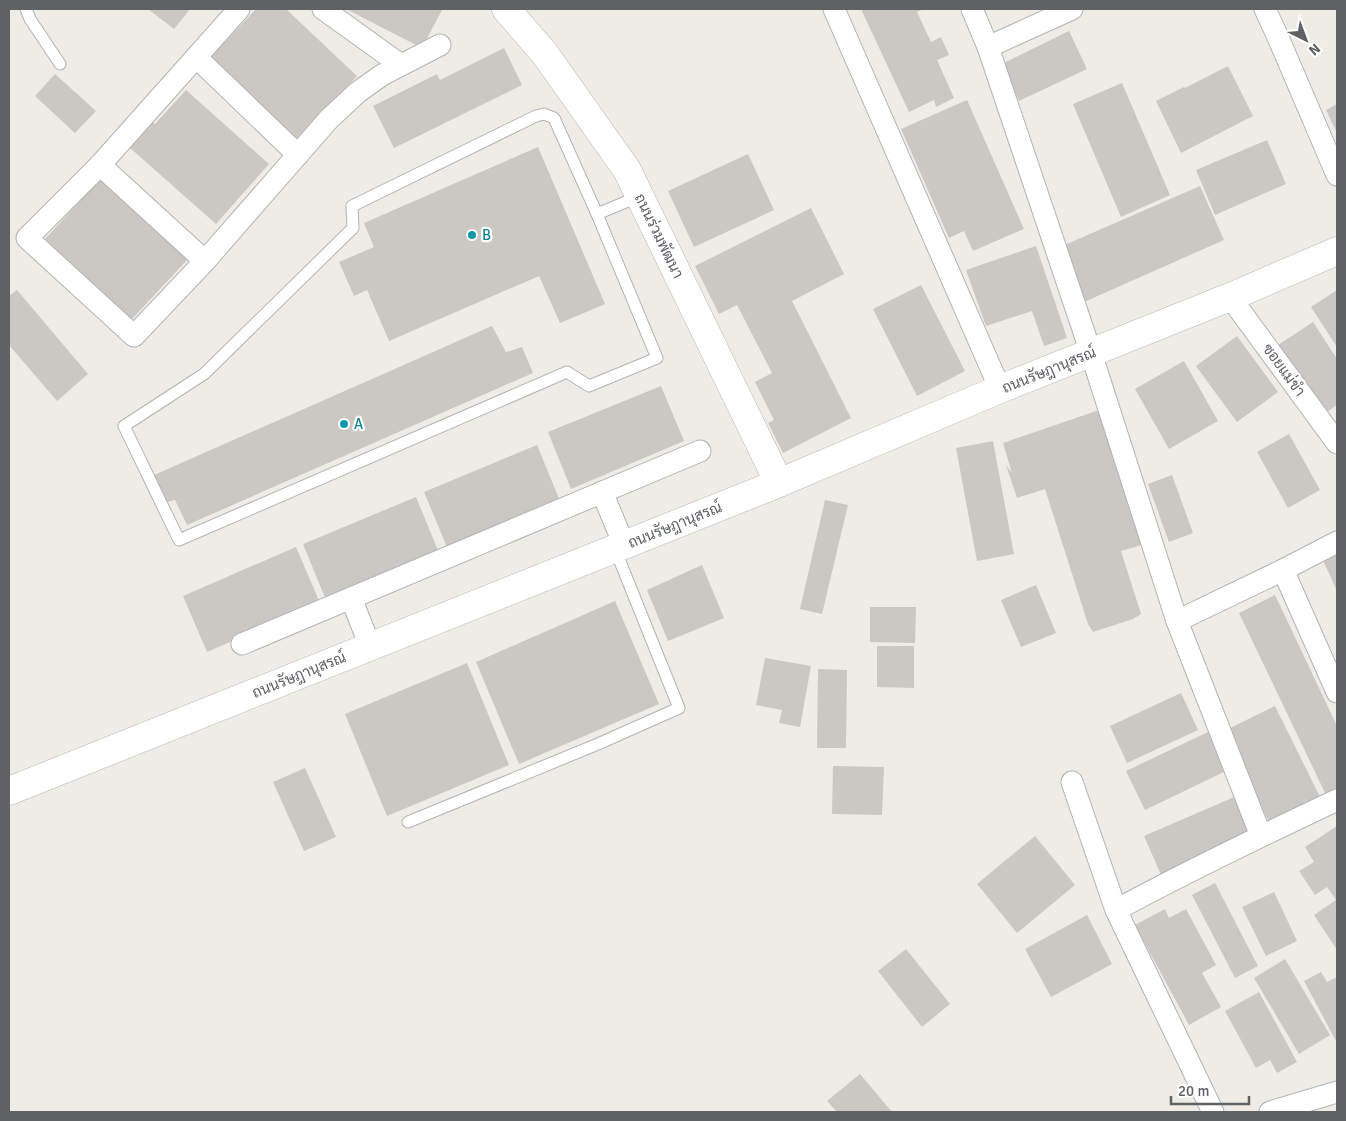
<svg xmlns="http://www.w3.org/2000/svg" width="1346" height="1121" viewBox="0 0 1346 1121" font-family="Signika,Sarabun,sans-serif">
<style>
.building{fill:#cbc7c3}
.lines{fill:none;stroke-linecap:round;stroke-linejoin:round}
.lane-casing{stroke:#b1b4b7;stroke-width:13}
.street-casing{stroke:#b1b4b7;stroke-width:23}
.secondary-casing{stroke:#b3b6ba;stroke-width:29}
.lane{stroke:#fff;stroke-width:11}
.street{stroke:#fff;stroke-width:21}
.secondary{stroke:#fff;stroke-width:28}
.culture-dot{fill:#0f9aa8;stroke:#fff;stroke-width:2}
.labels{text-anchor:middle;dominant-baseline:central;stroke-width:4.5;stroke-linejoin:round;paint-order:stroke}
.culture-label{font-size:15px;fill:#0d838f;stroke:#fff;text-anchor:start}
.street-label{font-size:15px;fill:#5e6265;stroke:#fff}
</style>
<rect width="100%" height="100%" fill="#efece6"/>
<!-- building -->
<g class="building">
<polygon points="148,9 190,9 174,29"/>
<polygon points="256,9 286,9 357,76 297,140 210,58"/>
<polygon points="346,9 440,9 442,10 422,48"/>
<polygon points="861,9 924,9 917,12 931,42 941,37 949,55 937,60 954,98 936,107 934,100 909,112"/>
<polygon points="1069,31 1087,69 1019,101 1002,64"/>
<polygon points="504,48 522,85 394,148 373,106 437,74 440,80"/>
<polygon points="1228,66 1253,116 1181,153 1156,101 1184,87 1185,88"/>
<polygon points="55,74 96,111 75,133 35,96"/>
<polygon points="1122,83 1170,195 1121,217 1073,104"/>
<polygon points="186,90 269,164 216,224 129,147 151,121 155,124"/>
<polygon points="967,100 1024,229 973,251 964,231 949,238 901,129"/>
<polygon points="1337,104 1337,133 1326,110"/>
<polygon points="1267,140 1286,184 1215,215 1196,170"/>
<polygon points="538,147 605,304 560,323 539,276 389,341 367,290 354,296 339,262 374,247 364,223"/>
<polygon points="748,154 774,210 694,247 668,191"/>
<polygon points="102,177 189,258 131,320 45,239"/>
<polygon points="1200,186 1224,240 1084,302 1060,247"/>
<polygon points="811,208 844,274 792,301 851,418 783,453 768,423 774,420 755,382 772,373 737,305 719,314 695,266"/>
<polygon points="1036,246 1067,338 1044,346 1032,311 986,326 966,270"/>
<polygon points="921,285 965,371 917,396 873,309"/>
<polygon points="17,290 88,374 57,401 9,345 9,296"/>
<polygon points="1337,290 1337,347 1311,307"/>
<polygon points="1313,322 1337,359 1337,405 1321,416 1275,347"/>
<polygon points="492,326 506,352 522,347 533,373 187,525 175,500 167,502 154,475"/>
<polygon points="1237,336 1278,392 1237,422 1196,366"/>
<polygon points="1184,361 1218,421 1169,449 1135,389"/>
<polygon points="661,386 684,441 571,489 548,432"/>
<polygon points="1102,409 1145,544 1121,551 1141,614 1133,619 1093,632 1088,624 1045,489 1017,498 1006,465 1012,473 1003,443"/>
<polygon points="1289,434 1320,490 1288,508 1257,452"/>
<polygon points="993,441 1014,554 977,561 956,448"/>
<polygon points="537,445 560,501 447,547 424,492"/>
<polygon points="1172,475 1193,533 1169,542 1148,484"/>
<polygon points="416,497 439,553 326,600 303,544"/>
<polygon points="825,500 848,505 822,614 800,609"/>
<polygon points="296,547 320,603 207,652 183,596"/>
<polygon points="1337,553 1337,591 1323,560"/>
<polygon points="702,565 724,618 668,641 647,590"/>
<polygon points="1036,585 1056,633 1021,647 1001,600"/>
<polygon points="1275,595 1337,726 1337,792 1327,797 1239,613"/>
<polygon points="615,601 659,704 519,764 476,662"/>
<polygon points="870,607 916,607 915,643 870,642"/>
<polygon points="877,646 914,646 914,688 877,687"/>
<polygon points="765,658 811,666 800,727 779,723 782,710 756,705"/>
<polygon points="467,663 509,765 387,816 345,714"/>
<polygon points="818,669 847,670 846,748 817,748"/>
<polygon points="1181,693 1198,730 1127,763 1110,726"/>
<polygon points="1275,706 1323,803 1272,828 1224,731"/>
<polygon points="1208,732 1226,771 1145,810 1126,771"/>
<polygon points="833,766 884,767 882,815 832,814"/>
<polygon points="305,768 336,837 304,851 273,782"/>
<polygon points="1239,795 1257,836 1162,877 1144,836"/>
<polygon points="1337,826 1337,950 1314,915 1336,900 1327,887 1315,895 1299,871 1314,862 1305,847"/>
<polygon points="1035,836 1075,885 1017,933 977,884"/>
<polygon points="1215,883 1258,966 1235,978 1192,895"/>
<polygon points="1274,892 1297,941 1266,956 1242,907"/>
<polygon points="1165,909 1169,918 1186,909 1216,965 1202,973 1221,1007 1189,1025 1135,925"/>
<polygon points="1087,915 1112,964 1051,997 1025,949"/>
<polygon points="906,949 950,1004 922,1027 878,971"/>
<polygon points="1285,959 1330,1035 1299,1054 1254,978"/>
<polygon points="1321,972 1327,982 1337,977 1337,1043 1304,981"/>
<polygon points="1259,992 1297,1062 1277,1073 1270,1060 1256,1068 1225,1011"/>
<polygon points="860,1074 892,1112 837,1112 827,1101"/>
</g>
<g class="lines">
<defs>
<g id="lane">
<polyline points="26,9 30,19 60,64"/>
<polygon points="544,114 554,118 597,214 657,358 589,386 567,372 179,540 124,426 204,374 353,228 352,206 536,116"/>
<polyline points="597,214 640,196"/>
<polyline points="408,822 598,744 679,708 615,549"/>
</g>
<g id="street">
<polyline points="239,9 100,165 27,238 134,336 205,261 329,119 358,92 382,75 440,45"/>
<polyline points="323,9 401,65"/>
<polyline points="834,9 1000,389"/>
<polyline points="972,9 988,47 1091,353 1177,621 1261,836"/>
<polyline points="1265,9 1277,35 1337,175"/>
<polyline points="988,47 1072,9"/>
<polyline points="196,57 298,155"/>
<polyline points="100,165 205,261"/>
<polyline points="1230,297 1337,443"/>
<polyline points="602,492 624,545"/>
<polyline points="1283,570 1337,692"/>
<polyline points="351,598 370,646"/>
<polyline points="1177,621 1283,570 1337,542"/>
<polyline points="242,644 700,451"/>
<polyline points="1072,782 1116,910 1213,1112"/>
<path d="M1116 910C1188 871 1263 835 1337 800"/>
<polyline points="1270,1112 1337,1092"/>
</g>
<g id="secondary">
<polyline points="506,9 545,54 627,170 779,483"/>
<polyline points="9,791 779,483 1000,389 1230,297 1337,251"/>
</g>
</defs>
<!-- lane casing -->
<use href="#lane" class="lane-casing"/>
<!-- street casing -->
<use href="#street" class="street-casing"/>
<!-- secondary casing -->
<use href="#secondary" class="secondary-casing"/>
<!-- lane -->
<use href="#lane" class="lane"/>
<!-- street -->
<use href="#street" class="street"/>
<!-- secondary -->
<use href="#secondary" class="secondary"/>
</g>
<!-- markers -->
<g class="culture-dot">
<circle cx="472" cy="235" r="5"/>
<circle cx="344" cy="424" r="5"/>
</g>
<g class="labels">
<!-- culture labels -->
<g class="culture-label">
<text x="482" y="235">B</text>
<text x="354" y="424">A</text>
</g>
<!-- street labels -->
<g class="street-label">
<text transform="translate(659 236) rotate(64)">ถนนร่วมพัฒนา</text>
<text transform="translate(1049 370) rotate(-22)">ถนนรัษฎานุสรณ์</text>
<text transform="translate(1284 370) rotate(54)">ซอยแม่ขำ</text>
<text transform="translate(675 525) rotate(-22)">ถนนรัษฎานุสรณ์</text>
<text transform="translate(299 675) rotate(-22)">ถนนรัษฎานุสรณ์</text>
</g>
</g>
<!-- border -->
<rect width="1346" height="1121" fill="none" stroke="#5e6265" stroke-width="20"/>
<!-- north arrow -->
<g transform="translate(1306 40) rotate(138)" stroke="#ffffff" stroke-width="4" paint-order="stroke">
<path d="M0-4L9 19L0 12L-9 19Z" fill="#5e6265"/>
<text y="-8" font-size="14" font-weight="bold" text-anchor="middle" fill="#5e6265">N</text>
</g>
<!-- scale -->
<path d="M1171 1096v8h78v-8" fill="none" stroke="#5e6265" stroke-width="2.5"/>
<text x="1178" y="1096" font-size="15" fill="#5e6265" stroke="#ffffff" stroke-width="4" paint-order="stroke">20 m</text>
</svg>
